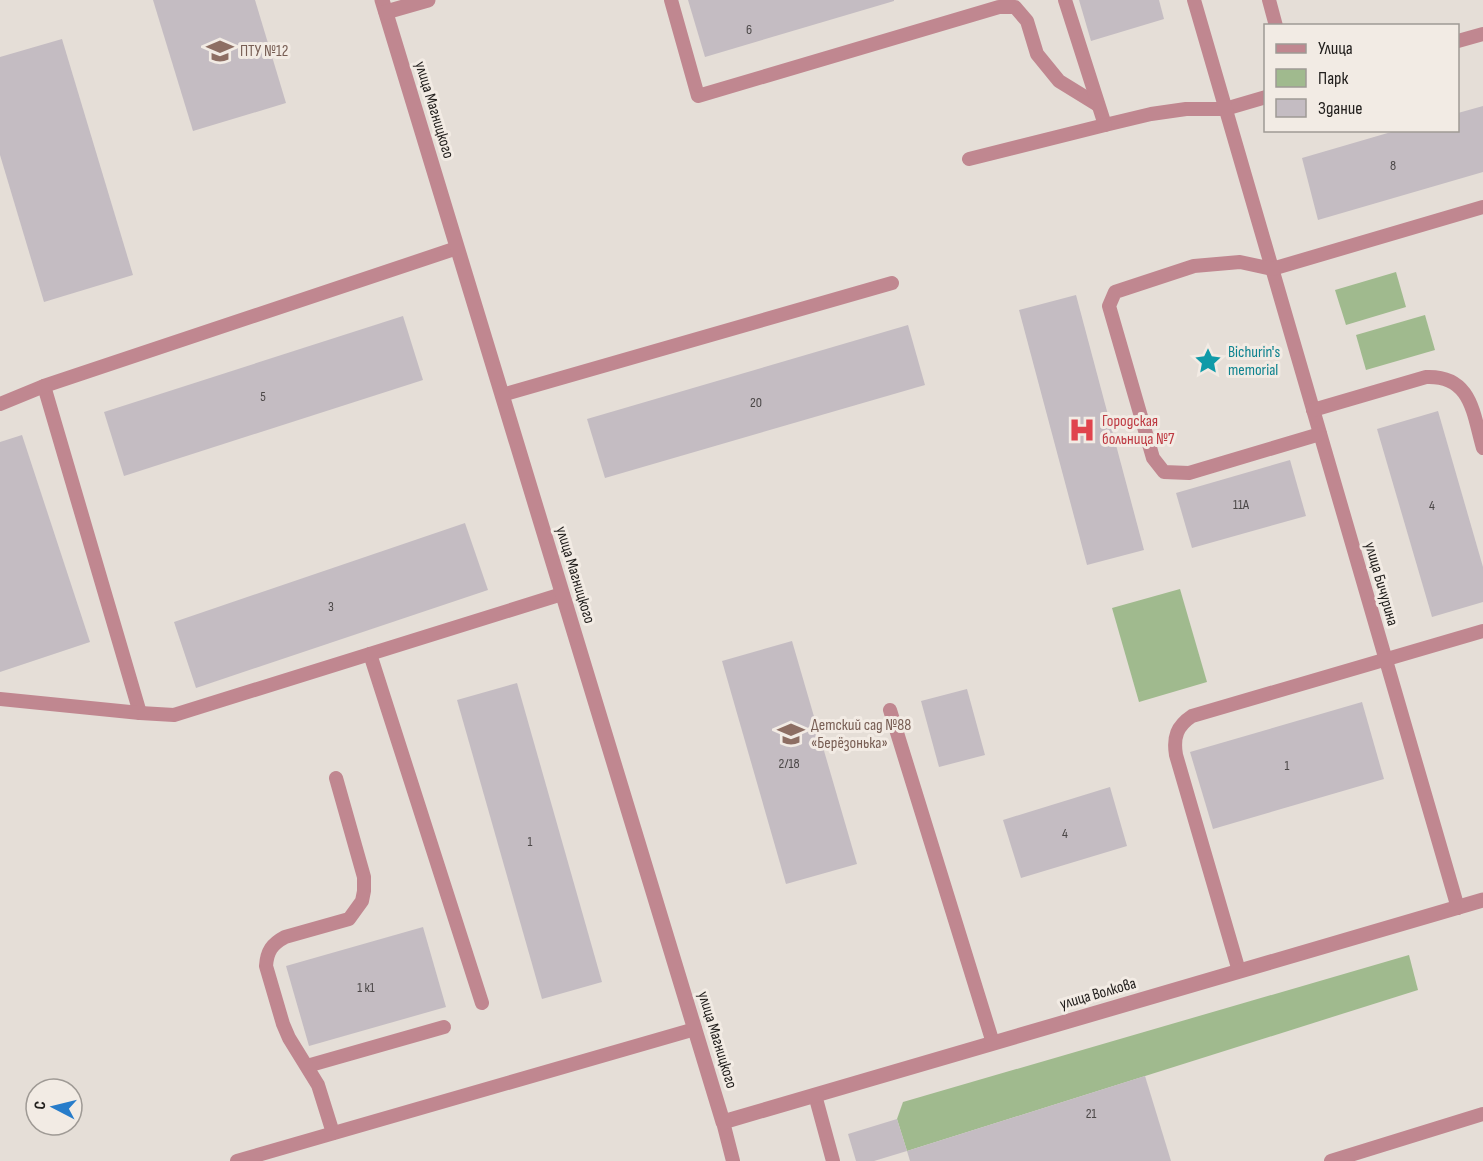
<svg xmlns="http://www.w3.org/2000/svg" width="1483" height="1161" viewBox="0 0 1483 1161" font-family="'Sofia Sans Condensed',sans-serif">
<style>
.green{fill:#a0ba8e}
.building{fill:#c4bcc2}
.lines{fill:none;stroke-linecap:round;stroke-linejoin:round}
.lane{stroke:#c08790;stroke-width:14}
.street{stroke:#c08790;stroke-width:15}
.labels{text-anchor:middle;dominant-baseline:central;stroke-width:6;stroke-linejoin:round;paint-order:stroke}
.number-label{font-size:14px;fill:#4b4747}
.education-label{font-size:16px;fill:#785e54;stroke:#f2ebe4;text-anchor:start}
.street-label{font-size:16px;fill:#23201e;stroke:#f2ebe4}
.culture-label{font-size:16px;fill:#0d838f;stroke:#f2ebe4;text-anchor:start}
.health-label{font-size:16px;fill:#be3a42;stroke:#f2ebe4;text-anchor:start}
</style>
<rect width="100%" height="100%" fill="#e5ded7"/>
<!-- green -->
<g class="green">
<polygon points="1396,272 1406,307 1346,325 1335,290"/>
<polygon points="1425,315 1435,350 1366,370 1356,335"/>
<polygon points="1180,589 1207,682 1139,702 1112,608"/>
<polygon points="1409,955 1418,990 907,1151 897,1119 903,1102"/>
</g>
<!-- building -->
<g class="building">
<polygon points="153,0 255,0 286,103 193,131"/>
<polygon points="688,0 894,0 894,1 705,57"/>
<polygon points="1079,0 1159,0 1164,19 1091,41"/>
<polygon points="62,39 133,275 44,302 0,155 0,57"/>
<polygon points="1483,106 1483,172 1318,220 1302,158 1398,130 1458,130 1458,113"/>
<polygon points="1076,295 1144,550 1087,565 1019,310"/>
<polygon points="403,316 423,380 124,476 104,412"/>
<polygon points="908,325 925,385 605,478 587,419"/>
<polygon points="1438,411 1483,567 1483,602 1432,617 1377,429"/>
<polygon points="22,435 90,642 0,672 0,442"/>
<polygon points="1290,460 1306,516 1192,548 1176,493"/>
<polygon points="465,523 488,590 196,688 174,622"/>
<polygon points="792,641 857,864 786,884 722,661"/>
<polygon points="517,683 602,982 542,999 457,700"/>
<polygon points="967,689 985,755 939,767 921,701"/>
<polygon points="1362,702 1384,779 1213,829 1190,752"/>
<polygon points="1110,787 1127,846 1021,878 1003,820"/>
<polygon points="423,927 446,1007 309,1046 286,966"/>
<polygon points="1145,1076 1171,1161 910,1161 907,1151"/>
<polygon points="897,1119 907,1151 874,1161 856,1161 848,1134"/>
</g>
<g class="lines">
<!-- lane -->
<g class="lane">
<polyline points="671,0 698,96 999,7 1015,7 1027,21 1037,54 1059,81 1098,105"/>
<polyline points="1065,0 1105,125 1151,114 1186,109 1225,109 1266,97"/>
<polyline points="1194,0 1458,908"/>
<polyline points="1269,0 1276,26"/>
<polyline points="1458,41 1483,34"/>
<polyline points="969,159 1105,125"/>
<polyline points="44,386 140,713"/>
<polyline points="502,395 892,283"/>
<polyline points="0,404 44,386 457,248"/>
<path d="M1313 410 1426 377C1472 375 1473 414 1483 448"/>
<polyline points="1320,434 1189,473 1164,472 1153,458 1109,306 1115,292 1194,266 1240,262 1272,269 1483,207"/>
<polyline points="370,654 482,1003"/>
<polyline points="0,699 140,713 174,715 562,594"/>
<polyline points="890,710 993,1043"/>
<path d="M1239 971 1176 755C1173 737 1177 726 1192 716L1483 631"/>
<polyline points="307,1066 444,1027"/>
<polyline points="815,1095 833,1161"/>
<polyline points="723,1122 733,1161"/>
<path d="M333 1133 318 1085 289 1038 283 1024 266 966C267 951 272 944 285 937L349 919 362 901 364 891V877L336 778"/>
<polyline points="237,1161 695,1029"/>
<polyline points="1331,1161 1483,1114"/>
</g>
<!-- street -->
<g class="street">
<polyline points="382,0 723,1122 1483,900"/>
<polyline points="386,12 428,0"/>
</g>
</g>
<!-- icons -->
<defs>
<symbol id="university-bare" viewBox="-9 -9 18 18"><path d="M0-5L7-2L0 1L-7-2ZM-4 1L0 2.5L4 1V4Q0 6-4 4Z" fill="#8d6e63" stroke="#f2ebe4" stroke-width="2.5" paint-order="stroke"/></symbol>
<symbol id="sight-bare" viewBox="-9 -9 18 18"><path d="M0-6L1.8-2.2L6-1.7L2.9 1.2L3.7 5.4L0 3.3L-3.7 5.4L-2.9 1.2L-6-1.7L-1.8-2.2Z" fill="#0f9aa8" stroke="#f2ebe4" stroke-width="2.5" paint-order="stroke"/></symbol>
<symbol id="hospital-bare" viewBox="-9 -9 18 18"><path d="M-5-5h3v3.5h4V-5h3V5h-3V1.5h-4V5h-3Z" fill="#e0444e" stroke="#f2ebe4" stroke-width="2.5" paint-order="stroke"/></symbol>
<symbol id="school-bare" viewBox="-9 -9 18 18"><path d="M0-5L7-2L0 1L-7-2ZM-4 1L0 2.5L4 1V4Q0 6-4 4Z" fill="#8d6e63" stroke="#f2ebe4" stroke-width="2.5" paint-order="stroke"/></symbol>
</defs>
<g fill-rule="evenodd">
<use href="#university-bare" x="201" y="32" width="38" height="38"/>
<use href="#sight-bare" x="1189" y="342" width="38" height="38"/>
<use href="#hospital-bare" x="1063" y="411" width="38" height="38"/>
<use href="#school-bare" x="772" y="715" width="38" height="38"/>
</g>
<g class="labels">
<!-- number labels -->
<g class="number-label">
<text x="749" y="29">6</text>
<text x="1393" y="165">8</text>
<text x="263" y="396">5</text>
<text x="756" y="402">20</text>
<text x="1241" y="504">11А</text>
<text x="1432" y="505">4</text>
<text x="331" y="606">3</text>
<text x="789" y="763">2/18</text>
<text x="1287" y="765">1</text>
<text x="1065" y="833">4</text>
<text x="530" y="841">1</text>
<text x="366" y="987">1 к1</text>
<text x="1091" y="1113">21</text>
</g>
<!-- education labels -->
<g class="education-label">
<text x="240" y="51">ПТУ №12</text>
<text x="811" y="725">Детский сад №88<tspan x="811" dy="18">«Берёзонька»</tspan></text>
</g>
<!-- street labels -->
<g class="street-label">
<text transform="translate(434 110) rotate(73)">улица Магницкого</text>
<text transform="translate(575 575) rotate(73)">улица Магницкого</text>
<text transform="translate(1381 584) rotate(74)">улица Бичурина</text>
<text transform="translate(1098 994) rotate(-16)">улица Волкова</text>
<text transform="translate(717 1040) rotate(73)">улица Магницкого</text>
</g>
<!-- culture labels -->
<g class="culture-label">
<text x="1228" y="352">Bichurin's<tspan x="1228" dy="18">memorial</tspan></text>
</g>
<!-- health labels -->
<g class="health-label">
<text x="1102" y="421">Городская<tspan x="1102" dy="18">больница №7</tspan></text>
</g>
</g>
<!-- legend -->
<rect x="1264" y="24" width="195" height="108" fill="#f2ebe4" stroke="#9f9a95" stroke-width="1.5"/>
<rect x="1276" y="44" width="30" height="9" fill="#c08790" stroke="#9f9a95" stroke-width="1.5"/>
<text x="1318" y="54" font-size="18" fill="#23201e">Улица</text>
<rect x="1276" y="69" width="30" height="18" fill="#a0ba8e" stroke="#9f9a95" stroke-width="1.5"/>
<text x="1318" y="84" font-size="18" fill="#23201e">Парк</text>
<rect x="1276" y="99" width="30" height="18" fill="#c4bcc2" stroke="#9f9a95" stroke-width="1.5"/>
<text x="1318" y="114" font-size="18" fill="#23201e">Здание</text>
<!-- north arrow -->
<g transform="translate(54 1107) rotate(277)"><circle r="28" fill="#f2ebe4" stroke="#9f9a95" stroke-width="1.5"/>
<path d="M0-4.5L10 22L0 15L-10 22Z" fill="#277cca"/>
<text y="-9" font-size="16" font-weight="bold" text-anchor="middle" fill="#23201e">С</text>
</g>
</svg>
